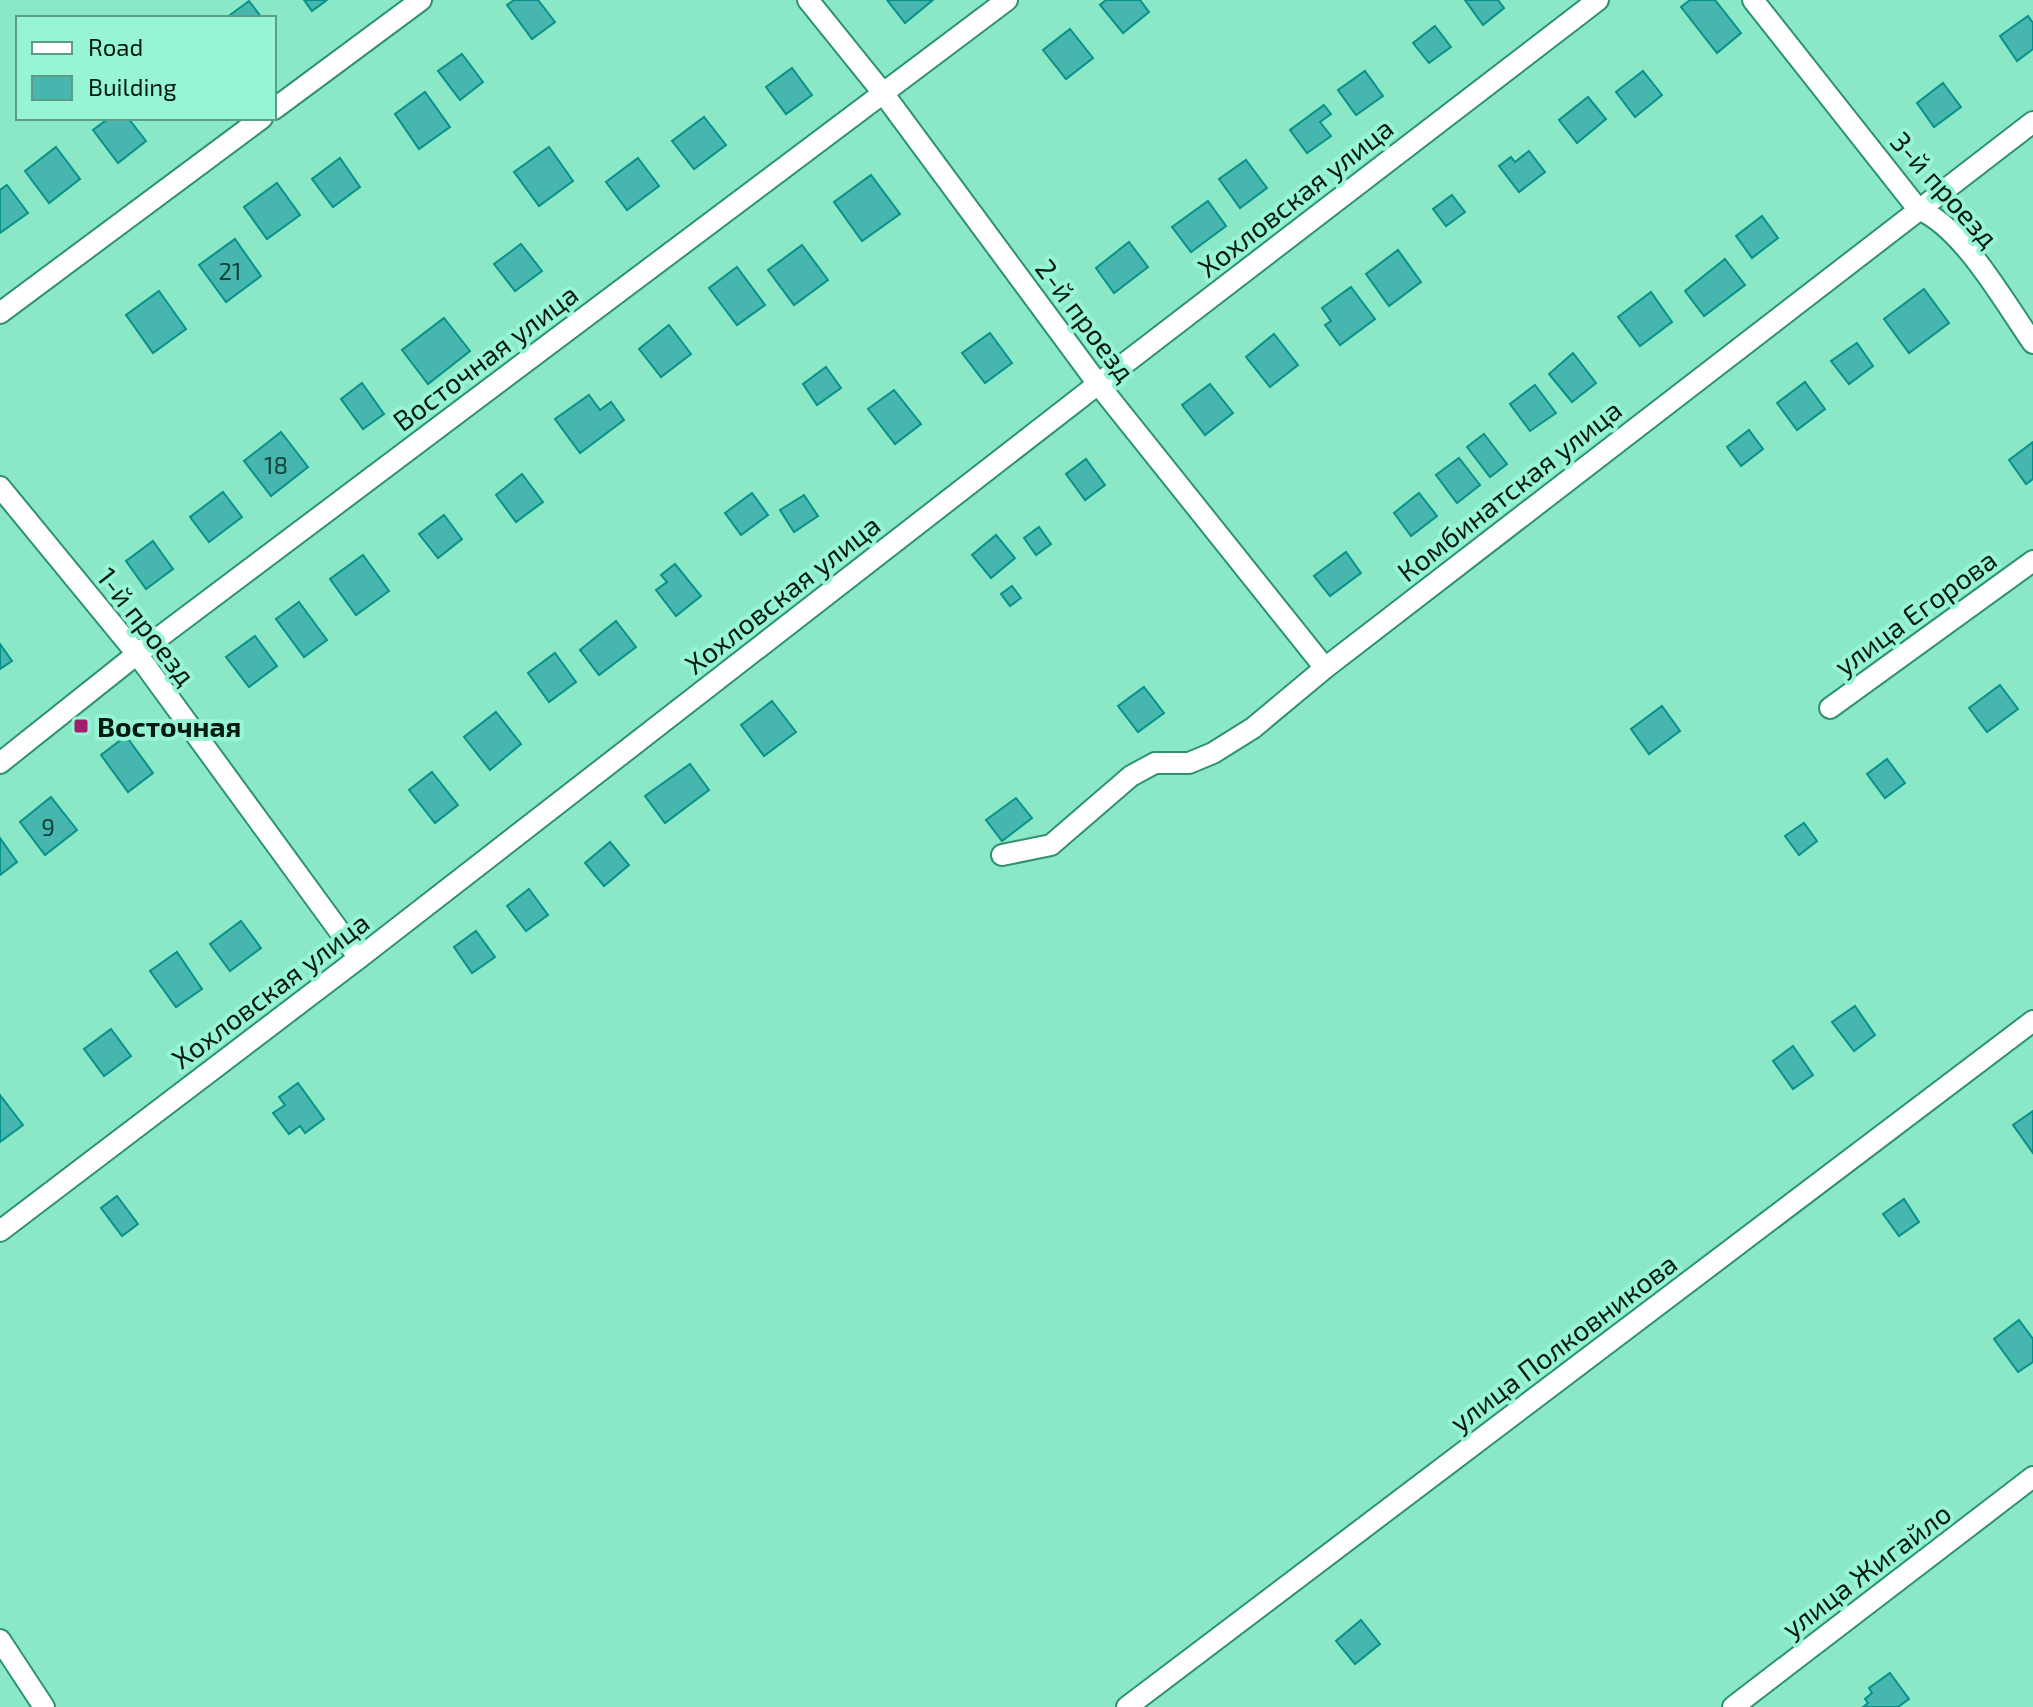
<svg xmlns="http://www.w3.org/2000/svg" width="2033" height="1707" viewBox="0 0 2033 1707" font-family="'Exo 2',sans-serif">
<style>
.building{fill:#46b6af;stroke:#07918a;stroke-width:2}
.lines{fill:none;stroke-linecap:round;stroke-linejoin:round}
.minor-casing{stroke:#2f9174;stroke-width:24}
.minor{stroke:#fff;stroke-width:20}
.poi-dot{fill:#a21f6e;stroke:#98f5d4;stroke-width:3}
.labels{text-anchor:middle;dominant-baseline:central;stroke-width:8;stroke-linejoin:round;paint-order:stroke}
.number-label{font-size:24px;fill:#124239}
.street-label{font-size:28px;fill:#001b12;stroke:#98f5d4}
.poi-label{font-size:28px;font-weight:bold;fill:#001b12;stroke:#98f5d4;text-anchor:start}
</style>
<rect width="100%" height="100%" fill="#8ae8c7"/>
<!-- building -->
<g class="building">
<polygon points="304,0 327,0 312,11"/>
<polygon points="514,0 538,0 555,22 532,39 507,5"/>
<polygon points="887,0 933,0 905,23"/>
<polygon points="1106,0 1140,0 1149,12 1123,33 1100,5"/>
<polygon points="1465,0 1498,0 1504,8 1483,25"/>
<polygon points="1690,0 1715,0 1741,33 1717,53 1681,7"/>
<polygon points="249,1 262,18 226,18"/>
<polygon points="2028,16 2033,23 2033,49 2017,61 2000,36"/>
<polygon points="1435,26 1451,47 1429,63 1413,43"/>
<polygon points="1070,29 1093,58 1066,79 1043,50"/>
<polygon points="462,54 483,82 460,100 438,71"/>
<polygon points="792,68 812,95 786,114 766,87"/>
<polygon points="1365,71 1383,96 1356,115 1338,90"/>
<polygon points="1643,71 1662,95 1635,117 1616,92"/>
<polygon points="1943,83 1961,107 1934,127 1917,103"/>
<polygon points="425,92 450,127 419,149 395,114"/>
<polygon points="1588,97 1606,119 1577,143 1559,120"/>
<polygon points="1324,105 1331,114 1320,122 1331,136 1307,153 1290,130"/>
<polygon points="704,117 726,145 694,169 672,141"/>
<polygon points="109,118 128,118 146,141 118,163 93,130"/>
<polygon points="56,147 80,179 49,203 25,171"/>
<polygon points="549,147 573,181 539,206 514,172"/>
<polygon points="1529,151 1545,172 1519,192 1499,166 1511,157 1515,162"/>
<polygon points="340,158 360,187 333,207 312,179"/>
<polygon points="638,158 659,186 627,210 606,182"/>
<polygon points="1246,160 1267,188 1240,208 1219,179"/>
<polygon points="871,175 900,214 862,241 834,202"/>
<polygon points="277,183 300,215 267,239 244,207"/>
<polygon points="7,185 28,213 0,233 0,190"/>
<polygon points="1452,195 1465,212 1446,226 1433,209"/>
<polygon points="1208,201 1226,226 1191,252 1172,227"/>
<polygon points="1762,216 1778,238 1752,258 1736,236"/>
<polygon points="235,239 261,276 226,302 199,265"/>
<polygon points="1129,242 1148,267 1114,293 1096,268"/>
<polygon points="521,244 542,271 515,291 494,264"/>
<polygon points="802,245 828,280 794,305 768,270"/>
<polygon points="1398,250 1421,282 1389,306 1366,274"/>
<polygon points="1725,259 1745,285 1704,316 1685,291"/>
<polygon points="737,267 765,305 737,325 709,288"/>
<polygon points="1351,287 1375,319 1340,345 1325,325 1331,321 1322,308"/>
<polygon points="1924,289 1949,323 1909,353 1884,319"/>
<polygon points="159,291 186,329 153,353 126,315"/>
<polygon points="1651,292 1672,322 1640,346 1618,317"/>
<polygon points="444,318 470,351 428,384 402,350"/>
<polygon points="669,325 691,354 661,377 639,349"/>
<polygon points="990,333 1012,363 985,383 962,353"/>
<polygon points="1274,334 1298,365 1270,387 1246,357"/>
<polygon points="1857,343 1873,366 1849,384 1831,361"/>
<polygon points="1573,353 1596,383 1572,402 1549,374"/>
<polygon points="826,367 841,388 817,405 803,384"/>
<polygon points="1805,382 1825,409 1797,430 1777,403"/>
<polygon points="362,383 384,414 363,429 341,399"/>
<polygon points="1210,384 1233,413 1205,435 1182,405"/>
<polygon points="1535,385 1556,413 1530,431 1510,404"/>
<polygon points="894,390 921,424 895,444 868,409"/>
<polygon points="589,395 600,410 611,402 624,420 580,453 555,419"/>
<polygon points="1749,430 1763,449 1741,466 1727,447"/>
<polygon points="281,432 308,467 271,496 244,461"/>
<polygon points="1484,434 1507,464 1490,477 1467,447"/>
<polygon points="2033,442 2033,479 2026,484 2009,460"/>
<polygon points="1459,458 1480,485 1457,503 1436,475"/>
<polygon points="1086,459 1105,485 1085,500 1066,474"/>
<polygon points="522,474 543,502 516,522 496,495"/>
<polygon points="223,492 242,517 209,542 190,517"/>
<polygon points="752,493 768,515 741,535 725,513"/>
<polygon points="1419,493 1437,516 1411,536 1394,513"/>
<polygon points="804,495 818,516 794,532 780,510"/>
<polygon points="444,515 462,539 438,558 419,534"/>
<polygon points="1039,527 1051,544 1036,555 1024,538"/>
<polygon points="996,535 1015,558 991,578 972,555"/>
<polygon points="153,541 173,569 146,589 126,561"/>
<polygon points="1346,552 1361,573 1330,596 1314,576"/>
<polygon points="363,555 389,591 356,615 330,579"/>
<polygon points="675,564 701,596 676,616 656,590 667,582 661,575"/>
<polygon points="1012,586 1021,598 1010,606 1001,594"/>
<polygon points="299,602 327,640 304,657 276,619"/>
<polygon points="616,621 636,647 599,675 580,650"/>
<polygon points="255,636 277,666 249,687 226,657"/>
<polygon points="0,644 12,661 0,669"/>
<polygon points="555,653 576,682 549,702 528,673"/>
<polygon points="2000,685 2018,709 1987,732 1969,708"/>
<polygon points="1144,687 1164,713 1138,732 1118,706"/>
<polygon points="772,701 796,732 764,756 741,725"/>
<polygon points="1662,706 1680,731 1649,754 1631,729"/>
<polygon points="496,712 521,744 490,770 464,737"/>
<polygon points="126,736 153,773 128,792 101,755"/>
<polygon points="1887,759 1905,783 1885,798 1867,774"/>
<polygon points="690,764 709,790 665,823 645,796"/>
<polygon points="432,772 458,805 435,823 409,790"/>
<polygon points="51,797 77,830 45,855 20,822"/>
<polygon points="1016,798 1032,818 1002,841 986,820"/>
<polygon points="1804,823 1817,841 1799,855 1785,836"/>
<polygon points="0,838 17,862 0,875"/>
<polygon points="610,842 629,865 604,886 585,863"/>
<polygon points="529,889 548,915 526,931 507,906"/>
<polygon points="241,921 261,948 230,971 210,944"/>
<polygon points="476,931 495,957 472,973 454,947"/>
<polygon points="177,952 202,989 176,1007 150,971"/>
<polygon points="1855,1006 1875,1035 1854,1051 1832,1022"/>
<polygon points="111,1029 131,1056 104,1076 84,1049"/>
<polygon points="1793,1046 1813,1075 1793,1089 1773,1061"/>
<polygon points="298,1083 324,1119 305,1133 300,1126 289,1134 273,1113 285,1105 279,1097"/>
<polygon points="0,1095 23,1125 0,1142"/>
<polygon points="2033,1111 2033,1153 2013,1125"/>
<polygon points="117,1196 138,1224 122,1236 101,1208"/>
<polygon points="1904,1199 1919,1222 1899,1236 1883,1214"/>
<polygon points="2019,1320 2033,1339 2033,1362 2018,1372 1994,1339"/>
<polygon points="1361,1620 1380,1644 1355,1664 1336,1641"/>
<polygon points="1890,1673 1909,1699 1898,1707 1863,1707 1868,1703 1865,1699 1872,1693 1869,1688"/>
</g>
<g class="lines">
<defs>
<g id="minor">
<polyline points="808,0 883,93 1098,384 1325,668"/>
<path d="M1753 0 1918 209C1963 227 2004 302 2033 343"/>
<polyline points="274,109 421,0"/>
<polyline points="0,313 262,118"/>
<polyline points="0,487 137,654 359,958"/>
<polyline points="1830,708 2033,561"/>
<polyline points="0,763 137,654 1007,0"/>
<polyline points="1002,855 1051,845 1131,776 1155,763 1189,763 1213,753 1253,728 1325,668 2033,122"/>
<polyline points="0,1231 359,958 1098,384 1598,0"/>
<polyline points="0,1640 44,1707"/>
<polyline points="1127,1707 2033,1021"/>
<polyline points="1733,1707 2033,1477"/>
</g>
</defs>
<!-- minor casing -->
<use href="#minor" class="minor-casing"/>
<!-- minor -->
<use href="#minor" class="minor"/>
</g>
<!-- markers -->
<rect class="poi-dot" x="73" y="718" width="16" height="16" rx="4"/>
<g class="labels">
<!-- number labels -->
<g class="number-label">
<text x="230" y="270">21</text>
<text x="276" y="464">18</text>
<text x="48" y="826">9</text>
</g>
<!-- street labels -->
<g class="street-label">
<text transform="translate(1945 189) rotate(48)">3-й проезд</text>
<text transform="translate(1295 197) rotate(-38)">Хохловская улица</text>
<text transform="translate(1086 320) rotate(53)">2-й проезд</text>
<text transform="translate(485 357) rotate(-37)">Восточная улица</text>
<text transform="translate(1509 490) rotate(-38)">Комбинатская улица</text>
<text transform="translate(782 594) rotate(-38)">Хохловская улица</text>
<text transform="translate(1915 612) rotate(-36)">улица Егорова</text>
<text transform="translate(147 626) rotate(52)">1-й проезд</text>
<text transform="translate(270 990) rotate(-37)">Хохловская улица</text>
<text transform="translate(1563 1342) rotate(-37)">улица Полковникова</text>
<text transform="translate(1866 1570) rotate(-37)">улица Жигайло</text>
</g>
<!-- poi labels -->
<g class="poi-label">
<text x="97" y="726">Восточная</text>
</g>
</g>
<!-- legend -->
<rect x="16" y="16" width="260" height="104" fill="#98f5d4" stroke="#5b9e86" stroke-width="2"/>
<rect x="32" y="42" width="40" height="12" fill="#ffffff" stroke="#5b9e86" stroke-width="2"/>
<text x="88" y="56" font-size="24" fill="#001b12">Road</text>
<rect x="32" y="76" width="40" height="24" fill="#46b6af" stroke="#5b9e86" stroke-width="2"/>
<text x="88" y="96" font-size="24" fill="#001b12">Building</text>
</svg>
